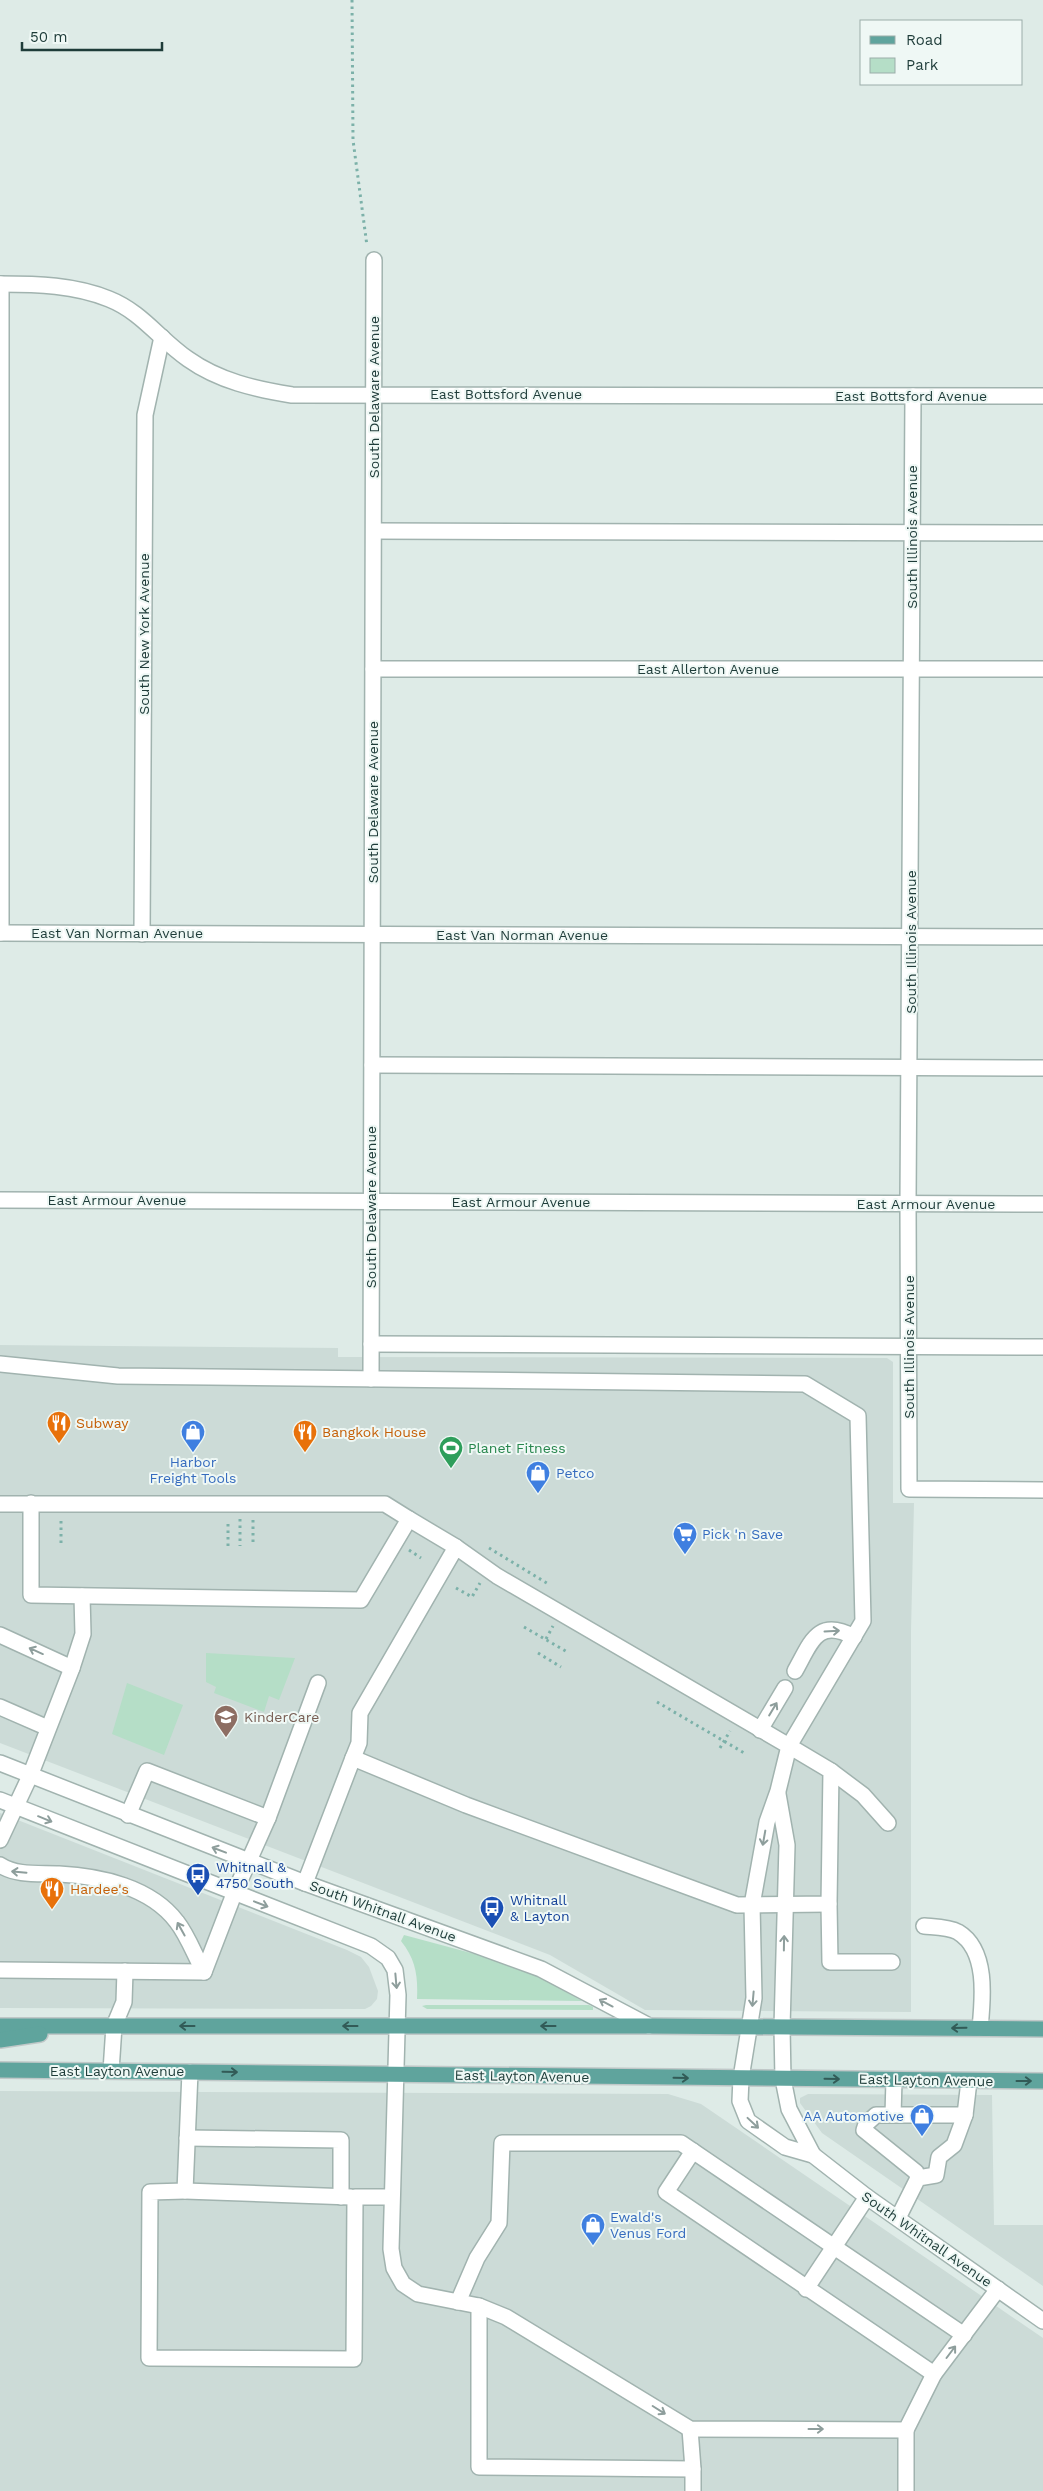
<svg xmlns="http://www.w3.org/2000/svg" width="1043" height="2491" viewBox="0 0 1043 2491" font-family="'Work Sans',sans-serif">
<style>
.built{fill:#ccdbd7}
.green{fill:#b5dec7}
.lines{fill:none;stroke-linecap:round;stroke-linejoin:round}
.minor-casing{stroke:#a1b3af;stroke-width:18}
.major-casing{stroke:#c0c8c8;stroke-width:18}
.path{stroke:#7cb1a9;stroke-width:3;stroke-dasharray:2.5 4;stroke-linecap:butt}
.minor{stroke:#fff;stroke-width:15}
.major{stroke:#5fa49d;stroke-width:15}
.oneway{stroke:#8e9e9c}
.oneway2{stroke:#325b57}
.labels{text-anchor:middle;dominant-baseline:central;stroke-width:4;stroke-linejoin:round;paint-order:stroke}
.street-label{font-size:14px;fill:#1e3c39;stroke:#eff8f5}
.food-label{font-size:14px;fill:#c56008;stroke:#eff8f5;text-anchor:start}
.leisure-label{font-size:14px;fill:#27864d;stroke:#eff8f5;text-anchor:start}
.shop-label{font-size:14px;fill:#366cbe;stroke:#eff8f5;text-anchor:start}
.education-label{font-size:14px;fill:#785e54;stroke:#eff8f5;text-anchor:start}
.transit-label{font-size:14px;fill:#164399;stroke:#eff8f5;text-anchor:start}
</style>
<rect width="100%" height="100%" fill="#deebe7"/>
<!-- built -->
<g class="built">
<polygon points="0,1345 338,1348 338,1357 887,1358 893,1362 893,1503 914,1503 911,1631 911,2012 645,2010 550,1955 0,1743"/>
<polygon points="0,1813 347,1950 361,1957 369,1967 378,1991 377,1999 371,2006 365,2009 0,2008"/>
<polygon points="0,2091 668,2094 701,2104 1043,2338 1043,2491 0,2491"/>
<polygon points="808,2094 992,2095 994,2225 1043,2225 1043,2286 822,2133 800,2103 800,2098"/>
</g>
<!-- green -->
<g class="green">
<polygon points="206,1653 295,1658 279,1700 269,1696 264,1712 214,1693 216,1687 206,1682"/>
<polygon points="127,1683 183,1705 164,1755 112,1734"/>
<path d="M404 1935 497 1960 538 1976 582 2001 417 1999C418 1976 416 1960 401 1941Z"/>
<polygon points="426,2005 589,2005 593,2007 593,2010 427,2009 422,2006"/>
</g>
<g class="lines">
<defs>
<g id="minor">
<path d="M0 284C37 284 75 285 109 299 142 312 160 340 188 359 219 381 255 389 292 395L1043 396"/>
<polyline points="1,284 1,933"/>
<polyline points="913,396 908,1203 909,1489 1043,1490"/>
<polyline points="374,531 1043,533"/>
<polyline points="373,669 1043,669"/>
<polyline points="0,933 1043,937"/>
<polyline points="142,934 145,415 162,337"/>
<polyline points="372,1065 1043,1068"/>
<polyline points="0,1200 1043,1204"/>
<polyline points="371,1344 1043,1347"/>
<polyline points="0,1364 118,1376 805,1384 858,1416 863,1621 789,1746 831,1771 829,1904 737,1905 466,1805 353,1758 305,1883"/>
<polyline points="371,1379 374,260"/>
<polyline points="0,1504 385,1504 409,1519 361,1600 31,1595 31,1503"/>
<polyline points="409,1519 456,1547"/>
<polyline points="0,1635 72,1668"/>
<path d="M795 1671C811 1643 817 1617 854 1637"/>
<polyline points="0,1707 48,1728"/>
<polyline points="760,1730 785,1688"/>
<polyline points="353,1758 359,1743 360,1713 456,1547 497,1576 789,1746 778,1791 767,1822 752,1905 754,1998 741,2078 740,2101 748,2121 785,2147 813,2155 867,2197 1043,2321"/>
<polyline points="0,1763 305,1883 541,1969 649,2026"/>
<polyline points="831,1771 863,1795 888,1823"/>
<polyline points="778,1794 787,1845 782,2027 783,2079 789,2109 813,2155"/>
<polyline points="0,1800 371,1946 388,1958 395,1970 398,1995 391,2249 394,2268 403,2284 418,2294 479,2306 506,2317 690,2429 906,2430 934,2374 998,2289"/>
<polyline points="128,1815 147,1771 268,1818"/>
<polyline points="0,1840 30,1776 72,1668 83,1634 82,1596"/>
<path d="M0 1865C17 1876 39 1873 59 1874 100 1876 151 1887 177 1922 188 1936 195 1956 204 1972"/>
<polyline points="829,1904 830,1962 892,1962"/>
<path d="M924 1926C934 1927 949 1927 958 1932 988 1950 983 1998 980 2028"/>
<polyline points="0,1970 204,1972 234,1894 268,1818 318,1683"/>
<polyline points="111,2071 114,2026 124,2002 125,1971"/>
<polyline points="190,2072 185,2191 150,2192 149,2358 354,2359 355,2197 391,2197"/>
<polyline points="893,2115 894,2080"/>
<polyline points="965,2115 969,2081"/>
<polyline points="187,2138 341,2140 341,2197"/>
<polyline points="693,2151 666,2192 934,2374"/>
<polyline points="185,2191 351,2197"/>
<polyline points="898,2218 918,2178 916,2172 864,2130 866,2124 876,2115 965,2115 954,2145 939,2157 936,2175 918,2178"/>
<polyline points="806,2289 867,2197"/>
<polyline points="458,2302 477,2258 499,2223 502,2143 681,2143 964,2335"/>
<polyline points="479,2306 479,2467 693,2469 690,2429"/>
<polyline points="906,2430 906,2491"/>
<polyline points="693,2469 693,2491"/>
</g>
<g id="major">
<polyline points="0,2026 649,2026 1043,2029"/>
<polyline points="0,2040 40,2034"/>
<polyline points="0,2070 1043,2081"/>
</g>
</defs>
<!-- minor casing -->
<use href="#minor" class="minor-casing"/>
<!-- major casing -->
<use href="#major" class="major-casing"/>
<!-- path -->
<g class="path">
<polyline points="352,0 353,140 367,246"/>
<polyline points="240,1519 240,1546"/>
<polyline points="253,1520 253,1546"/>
<polyline points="61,1521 61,1545"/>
<polyline points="228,1546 228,1520"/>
<polyline points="489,1548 550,1585"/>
<polyline points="409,1550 421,1558"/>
<polyline points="456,1588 472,1597 480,1583"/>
<polyline points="524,1627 569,1653"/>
<polyline points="546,1639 553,1626"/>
<polyline points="538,1653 561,1667"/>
<polyline points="657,1702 746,1754"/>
<polyline points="720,1748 730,1731"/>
</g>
<!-- minor -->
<use href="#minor" class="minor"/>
<!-- major -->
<use href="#major" class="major"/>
</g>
<!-- one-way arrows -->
<defs><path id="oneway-shaft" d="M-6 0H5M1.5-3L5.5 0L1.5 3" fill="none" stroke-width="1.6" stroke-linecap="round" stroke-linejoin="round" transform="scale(1.25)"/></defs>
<g class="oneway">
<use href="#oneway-shaft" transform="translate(832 1631) rotate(-3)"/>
<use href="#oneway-shaft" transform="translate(36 1651) rotate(-156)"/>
<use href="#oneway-shaft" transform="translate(773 1709) rotate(-59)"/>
<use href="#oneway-shaft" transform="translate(45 1819) rotate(22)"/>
<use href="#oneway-shaft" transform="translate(764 1838) rotate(100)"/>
<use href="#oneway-shaft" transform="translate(219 1850) rotate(-159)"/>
<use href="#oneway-shaft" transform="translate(19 1872) rotate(-175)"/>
<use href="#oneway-shaft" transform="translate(261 1904) rotate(21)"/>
<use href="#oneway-shaft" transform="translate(181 1929) rotate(-119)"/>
<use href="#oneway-shaft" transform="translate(784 1943) rotate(-89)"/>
<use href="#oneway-shaft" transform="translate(396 1981) rotate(85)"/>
<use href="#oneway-shaft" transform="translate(753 1999) rotate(95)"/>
<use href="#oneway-shaft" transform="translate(606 2003) rotate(-152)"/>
<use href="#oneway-shaft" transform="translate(753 2123) rotate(43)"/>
<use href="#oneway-shaft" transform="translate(951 2352) rotate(-53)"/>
<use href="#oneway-shaft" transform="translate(659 2410) rotate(32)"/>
<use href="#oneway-shaft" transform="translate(816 2429)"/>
</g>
<g class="oneway2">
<use href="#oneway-shaft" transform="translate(187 2026) rotate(180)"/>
<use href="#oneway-shaft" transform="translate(350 2026) rotate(180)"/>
<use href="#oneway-shaft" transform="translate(548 2026) rotate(180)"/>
<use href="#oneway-shaft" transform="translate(959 2028) rotate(179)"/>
<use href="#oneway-shaft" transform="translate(230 2072) rotate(1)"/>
<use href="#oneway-shaft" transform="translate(681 2078) rotate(1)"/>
<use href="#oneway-shaft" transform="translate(832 2079) rotate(1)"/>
<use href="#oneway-shaft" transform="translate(1024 2081)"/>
</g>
<!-- icons -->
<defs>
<symbol id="restaurant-pin" viewBox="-11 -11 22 30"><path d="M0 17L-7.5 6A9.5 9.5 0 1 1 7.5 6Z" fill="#e8710a" stroke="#eff8f5"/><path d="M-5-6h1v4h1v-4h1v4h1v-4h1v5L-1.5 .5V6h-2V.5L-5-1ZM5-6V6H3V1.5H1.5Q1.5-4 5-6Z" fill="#fff"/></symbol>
<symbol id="shop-pin" viewBox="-11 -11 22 30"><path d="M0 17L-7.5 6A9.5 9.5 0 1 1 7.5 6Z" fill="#3f7fe0" stroke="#eff8f5"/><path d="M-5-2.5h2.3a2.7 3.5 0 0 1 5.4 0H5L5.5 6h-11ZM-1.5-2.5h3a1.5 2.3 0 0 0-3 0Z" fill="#fff"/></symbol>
<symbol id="stadium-pin" viewBox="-11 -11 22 30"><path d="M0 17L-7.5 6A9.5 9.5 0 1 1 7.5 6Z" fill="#2e9e5b" stroke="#eff8f5"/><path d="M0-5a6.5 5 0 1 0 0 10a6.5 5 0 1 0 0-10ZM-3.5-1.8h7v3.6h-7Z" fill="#fff"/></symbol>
<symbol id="supermarket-pin" viewBox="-11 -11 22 30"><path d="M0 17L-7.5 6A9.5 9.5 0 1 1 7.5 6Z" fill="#3f7fe0" stroke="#eff8f5"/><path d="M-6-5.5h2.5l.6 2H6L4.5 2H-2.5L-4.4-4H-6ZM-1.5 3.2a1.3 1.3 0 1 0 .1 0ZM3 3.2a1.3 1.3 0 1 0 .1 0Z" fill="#fff"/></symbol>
<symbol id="school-pin" viewBox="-11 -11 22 30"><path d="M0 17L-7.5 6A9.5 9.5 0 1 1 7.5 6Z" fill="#8d6e63" stroke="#eff8f5"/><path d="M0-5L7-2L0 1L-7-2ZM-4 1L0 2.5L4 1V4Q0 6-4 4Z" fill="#fff"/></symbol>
<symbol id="bus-pin" viewBox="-11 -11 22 30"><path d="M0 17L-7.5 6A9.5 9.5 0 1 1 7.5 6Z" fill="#1a4fb4" stroke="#eff8f5"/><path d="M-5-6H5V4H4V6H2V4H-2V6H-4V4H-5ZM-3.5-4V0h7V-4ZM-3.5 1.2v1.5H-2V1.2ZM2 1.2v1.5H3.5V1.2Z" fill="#fff"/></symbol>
</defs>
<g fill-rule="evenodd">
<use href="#restaurant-pin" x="45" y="1409" width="28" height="38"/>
<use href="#shop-pin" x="179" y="1418" width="28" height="38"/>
<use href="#restaurant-pin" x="291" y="1418" width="28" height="38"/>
<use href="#stadium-pin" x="437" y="1434" width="28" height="38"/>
<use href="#shop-pin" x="524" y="1459" width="28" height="38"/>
<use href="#supermarket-pin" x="671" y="1520" width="28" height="38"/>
<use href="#school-pin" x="212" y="1703" width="28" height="38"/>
<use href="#bus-pin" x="184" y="1861" width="28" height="38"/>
<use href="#restaurant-pin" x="38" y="1875" width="28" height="38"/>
<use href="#bus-pin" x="478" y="1894" width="28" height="38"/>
<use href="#shop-pin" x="908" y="2102" width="28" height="38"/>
<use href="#shop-pin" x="579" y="2211" width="28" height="38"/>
</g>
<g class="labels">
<!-- street labels -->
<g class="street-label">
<text x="506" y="394">East Bottsford Avenue</text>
<text x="911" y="396">East Bottsford Avenue</text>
<text transform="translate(374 397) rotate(-90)">South Delaware Avenue</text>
<text transform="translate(912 537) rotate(-90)">South Illinois Avenue</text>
<text transform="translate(144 634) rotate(-90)">South New York Avenue</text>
<text x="708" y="669">East Allerton Avenue</text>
<text transform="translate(373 802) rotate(-90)">South Delaware Avenue</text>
<text x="117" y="933">East Van Norman Avenue</text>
<text x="522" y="935">East Van Norman Avenue</text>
<text transform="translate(911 942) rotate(-90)">South Illinois Avenue</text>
<text x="117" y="1200">East Armour Avenue</text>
<text x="521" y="1202">East Armour Avenue</text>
<text x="926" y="1204">East Armour Avenue</text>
<text transform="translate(371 1207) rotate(-90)">South Delaware Avenue</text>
<text transform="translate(909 1347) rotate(-90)">South Illinois Avenue</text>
<text transform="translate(383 1911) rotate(20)">South Whitnall Avenue</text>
<text x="117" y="2071">East Layton Avenue</text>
<text transform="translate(522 2076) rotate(1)">East Layton Avenue</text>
<text transform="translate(926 2080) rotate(1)">East Layton Avenue</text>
<text transform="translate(927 2239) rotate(35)">South Whitnall Avenue</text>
</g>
<!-- food labels -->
<g class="food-label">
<text x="76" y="1423">Subway</text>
<text x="322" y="1432">Bangkok House</text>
<text x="70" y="1889">Hardee's</text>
</g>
<!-- leisure labels -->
<g class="leisure-label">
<text x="468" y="1448">Planet Fitness</text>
</g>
<!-- shop labels -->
<g class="shop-label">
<text x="193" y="1462" text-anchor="middle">Harbor<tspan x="193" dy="16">Freight Tools</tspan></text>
<text x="556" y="1473">Petco</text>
<text x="702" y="1534">Pick 'n Save</text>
<text x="904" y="2116" text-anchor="end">AA Automotive</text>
<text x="610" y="2217">Ewald's<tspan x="610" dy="16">Venus Ford</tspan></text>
</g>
<!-- education labels -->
<g class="education-label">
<text x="244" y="1717">KinderCare</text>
</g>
<!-- transit labels -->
<g class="transit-label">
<text x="216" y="1867">Whitnall &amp;<tspan x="216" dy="16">4750 South</tspan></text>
<text x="510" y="1900">Whitnall<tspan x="510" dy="16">&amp; Layton</tspan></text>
</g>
</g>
<!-- legend -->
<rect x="860" y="20" width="162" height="65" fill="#eff8f5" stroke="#9badaa"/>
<rect x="870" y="36" width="25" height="8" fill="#5fa49d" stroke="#9badaa"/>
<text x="906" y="45" font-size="15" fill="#1e3c39">Road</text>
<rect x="870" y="58" width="25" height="15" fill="#b5dec7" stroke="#9badaa"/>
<text x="906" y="70" font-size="15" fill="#1e3c39">Park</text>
<!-- scale -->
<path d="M22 42v8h140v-8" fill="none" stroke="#1e3c39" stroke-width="2.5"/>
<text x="30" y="42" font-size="15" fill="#1e3c39" stroke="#eff8f5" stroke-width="4" paint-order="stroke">50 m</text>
</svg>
